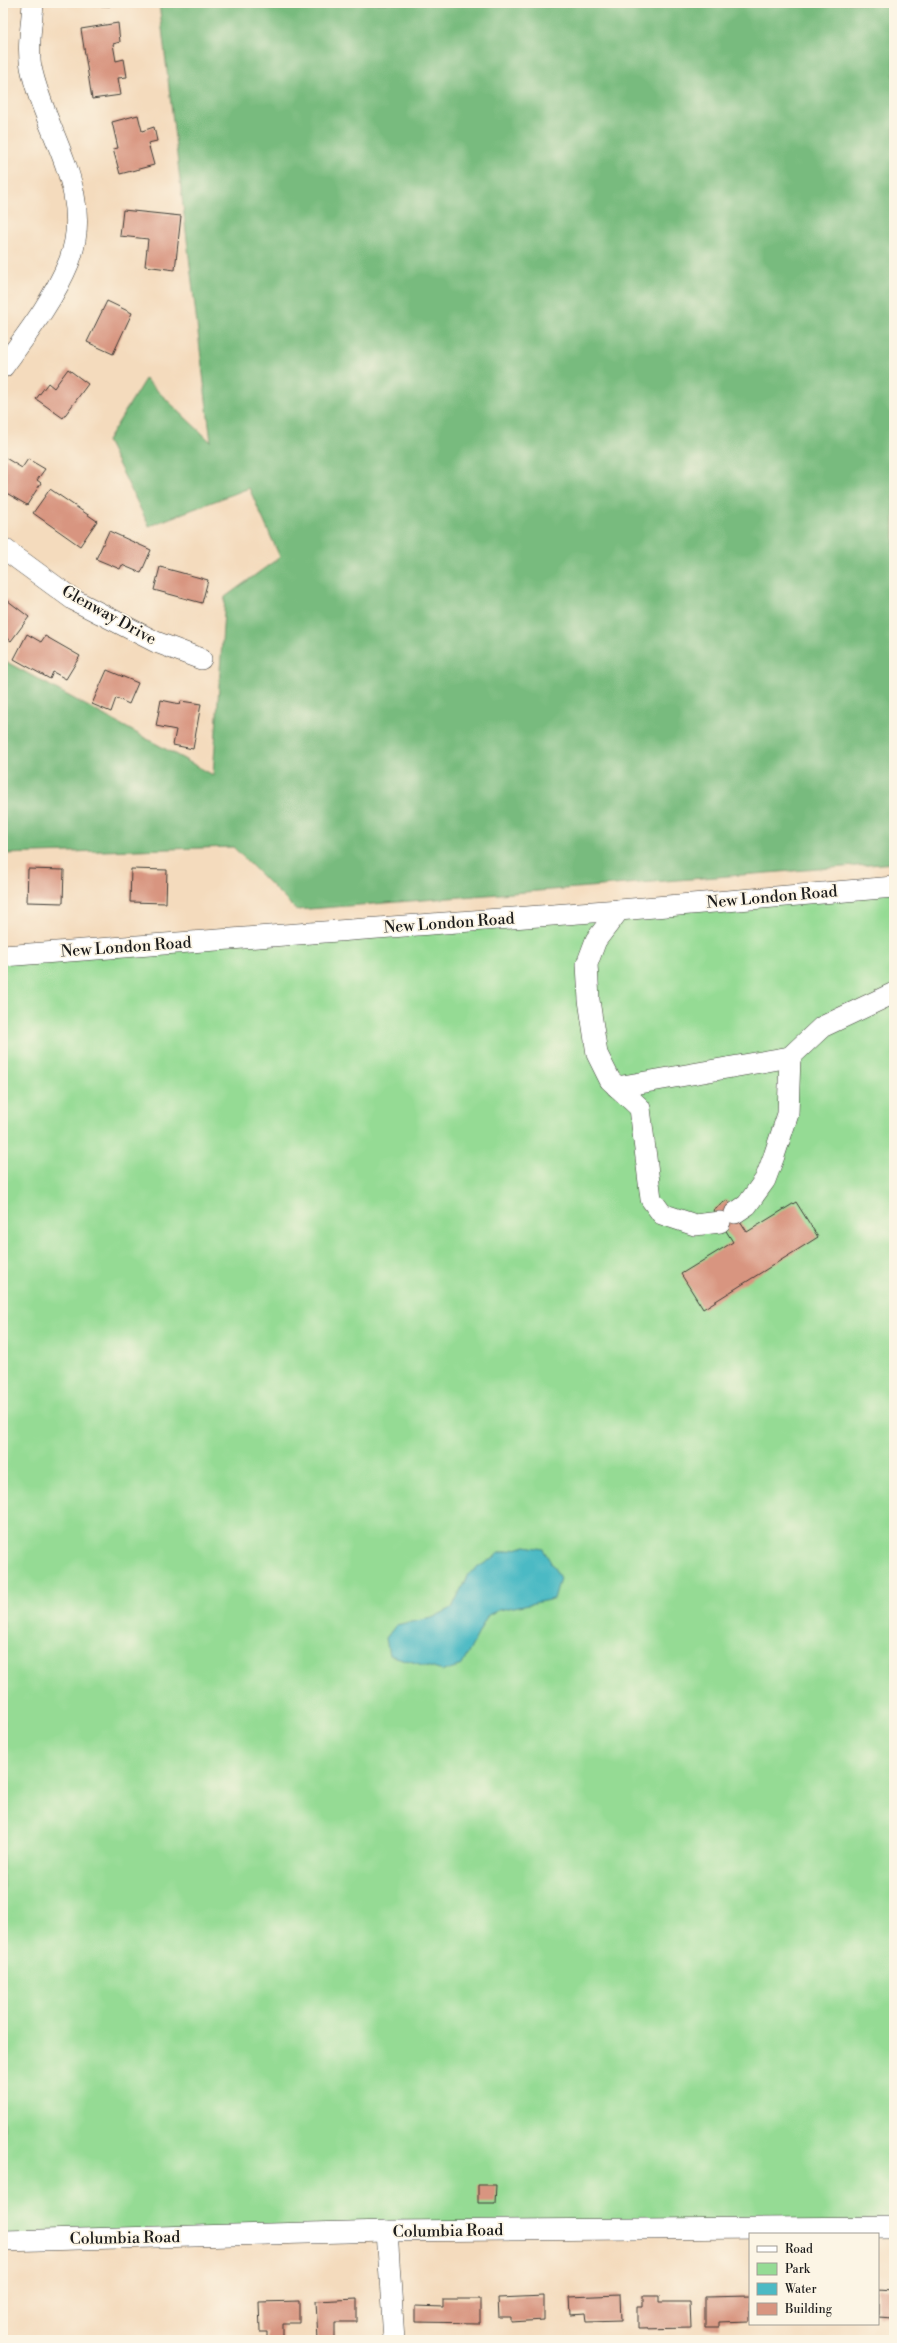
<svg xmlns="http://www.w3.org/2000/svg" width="897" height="2343" viewBox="0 0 897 2343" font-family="'Libre Bodoni',serif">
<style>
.green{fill:#95db94;stroke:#587c58}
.forest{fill:#78bb7e;stroke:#4a6c4d}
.water{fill:#4cbac4;stroke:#346b70}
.building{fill:#d89580}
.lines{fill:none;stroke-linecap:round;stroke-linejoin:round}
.minor-casing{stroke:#3c3934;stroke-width:22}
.minor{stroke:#fff;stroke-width:21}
.labels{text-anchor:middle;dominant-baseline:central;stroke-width:3.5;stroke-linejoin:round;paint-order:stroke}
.street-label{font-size:16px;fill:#1c1c1c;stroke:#fcf5e5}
</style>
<rect width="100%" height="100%" fill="#fcf5e5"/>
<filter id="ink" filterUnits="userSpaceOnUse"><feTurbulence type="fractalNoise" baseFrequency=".025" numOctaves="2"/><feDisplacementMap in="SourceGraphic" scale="8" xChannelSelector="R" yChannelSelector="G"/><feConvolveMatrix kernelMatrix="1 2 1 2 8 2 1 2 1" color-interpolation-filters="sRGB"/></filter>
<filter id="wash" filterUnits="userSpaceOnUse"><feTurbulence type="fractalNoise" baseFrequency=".012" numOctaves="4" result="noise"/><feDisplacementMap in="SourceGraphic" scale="16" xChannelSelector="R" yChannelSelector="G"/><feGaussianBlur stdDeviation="0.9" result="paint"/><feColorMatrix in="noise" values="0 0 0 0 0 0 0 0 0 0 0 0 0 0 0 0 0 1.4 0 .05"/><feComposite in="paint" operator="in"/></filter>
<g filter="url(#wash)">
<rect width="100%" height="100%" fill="#f4dbbd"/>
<!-- green -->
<polygon class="green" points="894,887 894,2227 3,2241 3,956"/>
<!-- forest -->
<polygon class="forest" points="159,3 894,3 894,863 296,910 233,847 3,854 3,660 213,775 225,597 280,557 249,488 149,526 107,441 145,379 211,442"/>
<!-- water -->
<polygon class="water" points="526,1546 543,1549 560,1578 554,1599 499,1610 488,1615 462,1665 443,1671 389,1655 386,1638 396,1625 432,1618 452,1608 468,1574 500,1553"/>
<g id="blocks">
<!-- building -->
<g class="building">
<polygon points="81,3 111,3 110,6 81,5"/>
<polygon points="118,23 120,42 113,44 116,61 124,59 127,77 118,78 121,95 92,99 81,29"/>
<polygon points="138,115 142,131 154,127 157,141 148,143 154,165 120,174 113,149 118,148 112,122"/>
<polygon points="123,210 181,216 175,270 145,266 148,239 120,236"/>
<polygon points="107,301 132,313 113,354 87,342"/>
<polygon points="68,369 88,384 63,418 36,399 48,383 54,388"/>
<polygon points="4,457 22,468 28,459 45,469 37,480 41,483 27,505 3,491"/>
<polygon points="50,489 97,521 80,546 33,513"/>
<polygon points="109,531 151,550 141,573 122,565 120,569 96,559"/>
<polygon points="160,567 208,580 202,603 154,590"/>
<polygon points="3,597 29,617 11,641 3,635"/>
<polygon points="27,634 41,642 45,636 80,656 66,679 53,672 50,679 14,659"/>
<polygon points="107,670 138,683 129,704 116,698 111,712 92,704"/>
<polygon points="161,700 180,704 181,701 201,704 193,749 173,745 176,730 156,726"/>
<polygon points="28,869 64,870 63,903 27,902"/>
<polygon points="131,869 167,870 166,903 130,902"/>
<polygon points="727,1200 747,1232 796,1202 818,1237 703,1309 681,1274 733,1242 713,1210"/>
<polygon points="478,2185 496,2185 495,2203 478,2203"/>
<polygon points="878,2289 894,2290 894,2318 878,2317"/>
<polygon points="620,2295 621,2321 587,2322 586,2313 570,2314 569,2297"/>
<polygon points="544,2296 544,2320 511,2322 511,2317 499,2317 498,2298"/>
<polygon points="643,2296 659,2296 659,2302 690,2302 691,2328 638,2329 638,2307 643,2307"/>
<polygon points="750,2296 750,2321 719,2322 719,2328 705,2328 705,2297"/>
<polygon points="357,2299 357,2322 335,2322 335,2340 318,2340 316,2301"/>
<polygon points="443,2299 480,2299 480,2323 415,2322 415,2306 443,2307"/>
<polygon points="299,2301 299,2323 283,2323 283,2340 267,2340 267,2332 260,2332 259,2302"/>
</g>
</g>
</g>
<g filter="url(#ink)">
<use href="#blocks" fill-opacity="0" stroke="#3c3934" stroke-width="1"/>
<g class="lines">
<defs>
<g id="minor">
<path d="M3 367C27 334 53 301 69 262 96 193 44 132 31 67 27 47 32 23 33 3"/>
<polyline points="3,548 74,600 156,642 201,659"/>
<polyline points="619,910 596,940 587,964 589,1000 597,1054 610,1080 640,1108 651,1199 662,1214 695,1225 720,1222"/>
<polyline points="3,956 619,910 894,887"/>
<polyline points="617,1087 790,1057"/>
<polyline points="735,1213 747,1205 765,1180 774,1156 788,1114 790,1057 822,1027 894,993"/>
<polyline points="387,2231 394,2340"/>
<polyline points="3,2241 387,2231 894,2227"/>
</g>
</defs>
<!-- minor casing -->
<use href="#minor" class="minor-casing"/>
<!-- minor -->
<use href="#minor" class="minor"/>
</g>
</g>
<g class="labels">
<!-- street labels -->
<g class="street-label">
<text transform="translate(109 615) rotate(29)">Glenway Drive</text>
<text transform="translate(772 897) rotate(-5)">New London Road</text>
<text transform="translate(449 923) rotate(-4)">New London Road</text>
<text transform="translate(126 947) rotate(-4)">New London Road</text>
<text transform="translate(448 2231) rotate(-1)">Columbia Road</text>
<text transform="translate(125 2238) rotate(-1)">Columbia Road</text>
</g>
</g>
<!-- margin -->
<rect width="897" height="2343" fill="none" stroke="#fcf5e5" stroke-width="16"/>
<!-- legend -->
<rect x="749" y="2233" width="130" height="92" fill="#fcf5e5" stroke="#a29e95"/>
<rect x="757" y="2246" width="20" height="6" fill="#ffffff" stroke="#a29e95"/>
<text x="785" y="2253" font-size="12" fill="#1c1c1c">Road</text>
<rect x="757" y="2263" width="20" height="12" fill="#95db94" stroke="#a29e95"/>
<text x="785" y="2273" font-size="12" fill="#1c1c1c">Park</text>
<rect x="757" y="2283" width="20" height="12" fill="#4cbac4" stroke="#a29e95"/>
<text x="785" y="2293" font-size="12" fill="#1c1c1c">Water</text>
<rect x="757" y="2303" width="20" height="12" fill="#d89580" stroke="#a29e95"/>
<text x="785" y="2313" font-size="12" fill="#1c1c1c">Building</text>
</svg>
